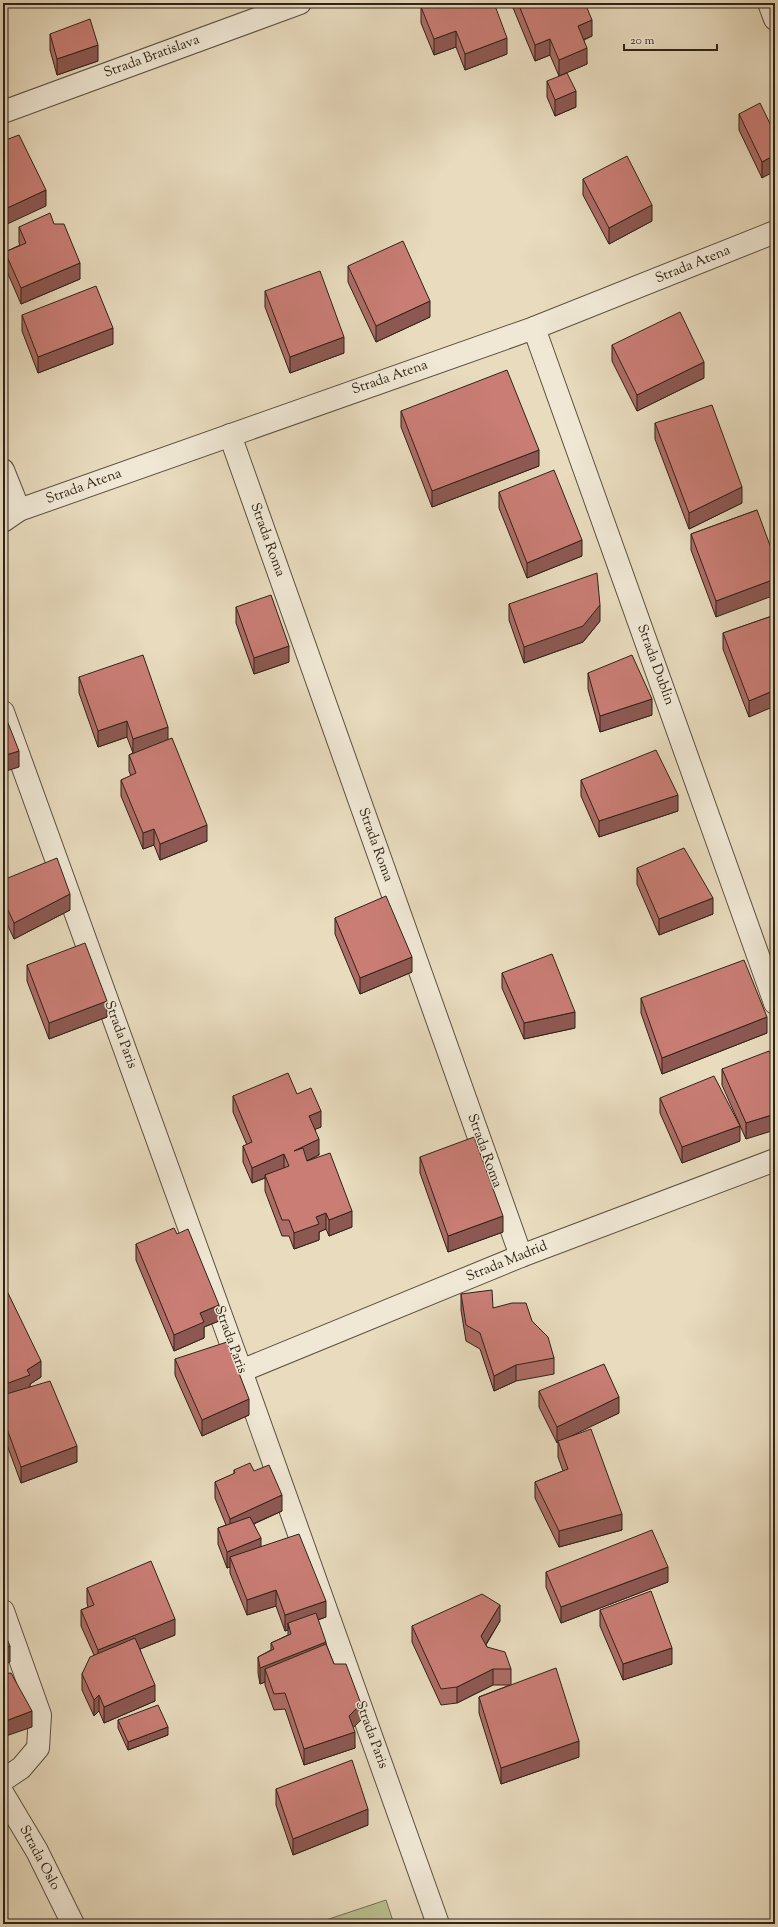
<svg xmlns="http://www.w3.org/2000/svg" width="778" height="1927" viewBox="0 0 778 1927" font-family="'Sorts Mill Goudy',serif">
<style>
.green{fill:#babf8f;stroke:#747153}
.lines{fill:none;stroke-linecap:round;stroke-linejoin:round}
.street-casing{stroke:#5c5141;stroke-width:24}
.street{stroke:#f0e8d5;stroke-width:22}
.wall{fill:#ad6c65;stroke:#2e2317}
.shaded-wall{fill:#8d5852;stroke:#2e2317}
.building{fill:#c97d75;stroke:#2e2317}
.labels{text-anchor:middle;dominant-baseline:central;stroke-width:3;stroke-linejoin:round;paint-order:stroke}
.street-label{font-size:14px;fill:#2e2317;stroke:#f0e8d5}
</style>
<rect width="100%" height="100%" fill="#e8dbbe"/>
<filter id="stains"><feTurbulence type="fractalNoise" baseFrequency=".005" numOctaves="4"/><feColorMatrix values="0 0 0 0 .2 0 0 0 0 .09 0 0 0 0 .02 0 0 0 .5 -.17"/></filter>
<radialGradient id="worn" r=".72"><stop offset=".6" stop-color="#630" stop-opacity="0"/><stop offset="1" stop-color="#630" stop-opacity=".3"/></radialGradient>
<!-- green -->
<polygon class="green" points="386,1900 394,1924 314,1924"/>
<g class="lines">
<defs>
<g id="street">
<polyline points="769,3 775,19"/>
<polyline points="3,112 300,3"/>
<polyline points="534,328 775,1003"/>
<polyline points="230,435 521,1256"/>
<polyline points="3,470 19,510"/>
<polyline points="3,521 19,510 534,328 775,232"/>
<polyline points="3,712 241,1371 438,1924"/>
<polyline points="241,1371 521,1256 775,1160"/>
<polyline points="3,1611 40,1715 38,1748 21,1768 3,1780"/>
<polyline points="3,1794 37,1851 73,1924"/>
</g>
</defs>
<!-- street casing -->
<use href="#street" class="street-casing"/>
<!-- street -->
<use href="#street" class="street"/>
</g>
<!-- wall -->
<g class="wall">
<polygon points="511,3 585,3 592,36 584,40 587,64 559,76 550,55 535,61"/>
<polygon points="421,7 507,54 465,70 456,47 434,55 421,23"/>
<polygon points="50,34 98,61 57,75 50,50"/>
<polygon points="547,81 576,107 555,116 547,97"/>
<polygon points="739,114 775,134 762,178 739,130"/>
<polygon points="583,179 652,221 609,244 583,195"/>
<polygon points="54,224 80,279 21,304 5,267 5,252 20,245 19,243 19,227"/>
<polygon points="348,266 430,317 376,342 348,282"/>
<polygon points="265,291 344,353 290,373 265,307"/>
<polygon points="22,315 113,344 38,373 22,331"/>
<polygon points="612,345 704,378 637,411 612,361"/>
<polygon points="401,411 539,466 432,507 401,427"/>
<polygon points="655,423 742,503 689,529 655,439"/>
<polygon points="499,492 582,556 527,578 499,508"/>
<polygon points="757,510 716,617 691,550 691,534"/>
<polygon points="509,604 600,621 583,642 524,663 509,620"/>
<polygon points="236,607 289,662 254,674 236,623"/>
<polygon points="775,615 749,717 723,649 723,633"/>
<polygon points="588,673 652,715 600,732 588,689"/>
<polygon points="79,677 168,739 207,841 160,860 154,845 143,849 121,796 121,780 131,776 129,771 129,755 133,753 127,737 98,747 79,693"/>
<polygon points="581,780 678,811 599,837 581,796"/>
<polygon points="637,868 713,914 659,935 637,884"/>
<polygon points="3,880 70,910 14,939 3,915"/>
<polygon points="335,918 412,972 360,994 335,934"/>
<polygon points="27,965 107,1017 49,1039 27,981"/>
<polygon points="502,973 575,1028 524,1039 502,988"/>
<polygon points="641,998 767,1033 662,1074 641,1013"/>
<polygon points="775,1062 746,1139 722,1085 722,1069"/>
<polygon points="297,1094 321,1127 315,1129 319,1155 307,1161 352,1227 329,1236 326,1229 319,1232 319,1240 294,1249 289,1236 282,1236 265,1191 265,1178 252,1183 243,1162 243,1146 247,1145 233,1112 233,1096"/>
<polygon points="660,1098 740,1141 682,1163 660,1113"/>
<polygon points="420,1157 503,1232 448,1252 420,1173"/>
<polygon points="136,1244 219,1321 204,1327 204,1338 174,1351 136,1260"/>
<polygon points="3,1290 41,1377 30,1384 30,1387 77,1462 21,1483 3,1434"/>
<polygon points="461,1294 493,1308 532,1321 554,1358 554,1374 516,1381 494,1391 480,1349 466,1341 461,1310"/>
<polygon points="175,1359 249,1415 202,1436 175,1375"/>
<polygon points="539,1391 619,1413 568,1437 622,1530 559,1547 535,1498 535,1482 563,1471 558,1457 558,1442 557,1443 539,1407"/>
<polygon points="234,1470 254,1471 282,1511 254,1524 261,1547 326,1617 318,1620 326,1644 334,1664 361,1720 353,1728 355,1748 304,1765 285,1709 274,1710 265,1685 265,1682 260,1684 258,1673 258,1657 271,1650 271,1643 288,1635 288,1630 285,1631 276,1606 247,1615 230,1573 230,1567 227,1568 218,1544 218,1528 226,1525 215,1498 215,1482 234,1474"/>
<polygon points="546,1572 668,1582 561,1623 546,1587"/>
<polygon points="87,1588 175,1635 140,1649 155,1701 104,1723 99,1711 94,1716 82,1690 82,1674 94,1655 81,1626 81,1610 88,1607 87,1603"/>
<polygon points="600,1610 672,1664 623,1680 600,1626"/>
<polygon points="500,1621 486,1645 487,1647 511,1669 511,1684 579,1757 501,1784 479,1713 479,1697 510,1685 493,1685 457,1703 441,1705 412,1642 412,1626"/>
<polygon points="118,1720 168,1735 128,1750 118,1728"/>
<polygon points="276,1789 368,1825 293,1855 276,1805"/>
</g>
<!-- shaded-wall -->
<g class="shaded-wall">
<polygon points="592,20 592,36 578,42 578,26"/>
<polygon points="456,31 456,47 434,55 434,39"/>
<polygon points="507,38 507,54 465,70 465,54"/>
<polygon points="550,39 550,55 535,61 535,45"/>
<polygon points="98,45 98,61 57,75 57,59"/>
<polygon points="587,48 587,64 559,76 559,60"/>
<polygon points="576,91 576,107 555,116 555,100"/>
<polygon points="775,155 775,171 762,178 762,162"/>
<polygon points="46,190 46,206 3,226 3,210"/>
<polygon points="652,205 652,221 609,244 609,228"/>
<polygon points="80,263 80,279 21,304 21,288"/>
<polygon points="430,301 430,317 376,342 376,326"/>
<polygon points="113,328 113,344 38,373 38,357"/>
<polygon points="344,337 344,353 290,373 290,357"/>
<polygon points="704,362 704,378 637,411 637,395"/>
<polygon points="539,450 539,466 432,507 432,491"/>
<polygon points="742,487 742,503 689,529 689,513"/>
<polygon points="582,540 582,556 527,578 527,563"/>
<polygon points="775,579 775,595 716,617 716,601"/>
<polygon points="600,605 600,621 583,642 524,663 524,647"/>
<polygon points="289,646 289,662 254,674 254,658"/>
<polygon points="775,690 775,706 749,717 749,701"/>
<polygon points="652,699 652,715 600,732 600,716"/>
<polygon points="127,721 127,737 98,747 98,731"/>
<polygon points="168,727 168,743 133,755 133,739"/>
<polygon points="19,751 19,767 3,772 3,756"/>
<polygon points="678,795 678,811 599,837 599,821"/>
<polygon points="207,825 207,841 160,860 160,844"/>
<polygon points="154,829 154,845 143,849 143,833"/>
<polygon points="70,894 70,910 14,939 14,923"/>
<polygon points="713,898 713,914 659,935 659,919"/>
<polygon points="412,957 412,972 360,994 360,978"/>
<polygon points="107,1001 107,1017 49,1039 49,1023"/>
<polygon points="575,1012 575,1028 524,1039 524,1023"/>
<polygon points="767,1017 767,1033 662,1074 662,1058"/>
<polygon points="321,1111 321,1127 309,1132 309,1116"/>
<polygon points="775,1114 775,1130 746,1139 746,1123"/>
<polygon points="740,1126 740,1141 682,1163 682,1147"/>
<polygon points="319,1139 319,1155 294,1167 294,1151"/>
<polygon points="284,1154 284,1170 265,1175 265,1178 252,1183 252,1168"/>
<polygon points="352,1211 352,1227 329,1236 329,1220"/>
<polygon points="326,1213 326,1229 319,1232 319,1240 294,1249 294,1233 316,1217"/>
<polygon points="503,1216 503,1232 448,1252 448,1236"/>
<rect x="3" y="1271" width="1" height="16"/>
<polygon points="219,1305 219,1321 204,1327 204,1338 174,1351 174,1335 200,1313"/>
<polygon points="41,1361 41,1377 30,1384 30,1391 3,1401 3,1385"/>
<polygon points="516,1365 516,1381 494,1391 494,1376"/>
<polygon points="619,1397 619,1413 557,1443 557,1427"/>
<polygon points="249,1399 249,1415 202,1436 202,1420"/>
<polygon points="77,1446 77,1462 21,1483 21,1467"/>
<polygon points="282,1495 282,1511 230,1534 230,1519"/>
<polygon points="622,1514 622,1530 559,1547 559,1531"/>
<polygon points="261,1538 261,1554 230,1557 230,1567 227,1568 227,1552"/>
<polygon points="668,1567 668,1582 561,1623 561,1607"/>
<polygon points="276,1590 276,1606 247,1615 247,1600"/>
<polygon points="326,1601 326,1617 289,1629 288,1623 288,1630 285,1631 285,1615"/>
<polygon points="500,1605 500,1621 481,1652 481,1636"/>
<polygon points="175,1619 175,1635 98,1666 98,1650"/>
<polygon points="326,1642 326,1658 265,1669 265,1682 260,1684 260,1668"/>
<polygon points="10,1646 10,1662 3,1665 3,1650"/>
<polygon points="672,1648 672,1664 623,1680 623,1664"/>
<polygon points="493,1669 493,1685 457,1703 457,1687"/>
<polygon points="155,1685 155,1701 104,1723 104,1707"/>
<polygon points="99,1695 99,1711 94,1716 94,1700"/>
<polygon points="361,1704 361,1720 349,1732 349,1716"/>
<polygon points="32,1711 32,1727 3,1737 3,1722"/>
<polygon points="168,1727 168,1735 128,1750 128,1742"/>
<polygon points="355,1732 355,1748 304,1765 304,1749"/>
<polygon points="579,1741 579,1757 501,1784 501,1768"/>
<polygon points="368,1809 368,1825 293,1855 293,1839"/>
<polygon points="7,1898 7,1914 3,1916 3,1900"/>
</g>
<!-- building -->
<g class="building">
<polygon points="432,3 494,3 507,38 465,54 456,31 434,39 421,7"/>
<polygon points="518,3 585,3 592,20 578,26 587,48 559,60 550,39 535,45"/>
<polygon points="90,19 98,45 57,59 50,34"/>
<polygon points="567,73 576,91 555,100 547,81"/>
<polygon points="760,103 775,134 775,155 762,162 739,114"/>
<polygon points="19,135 46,190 3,210 3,141"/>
<polygon points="627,156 652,205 609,228 583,179"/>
<polygon points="50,213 54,224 64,224 80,263 21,288 5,252 26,243 19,227"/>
<polygon points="403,241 430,301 376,326 348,266"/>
<polygon points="320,271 344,337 290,357 265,291"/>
<polygon points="96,286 113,328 38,357 22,315"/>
<polygon points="680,312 704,362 637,395 612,345"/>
<polygon points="507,370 539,450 432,491 401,411"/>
<polygon points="712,405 742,487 689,513 655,423"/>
<polygon points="554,470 582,540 527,563 499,492"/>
<polygon points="757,510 775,559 775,579 716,601 691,534"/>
<polygon points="597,573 600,605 583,626 524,647 509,604"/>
<polygon points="271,595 289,646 254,658 236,607"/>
<polygon points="775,615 775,690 749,701 723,633"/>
<polygon points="143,655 168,727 133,739 127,721 98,731 79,677"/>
<polygon points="632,655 652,699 600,716 588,673"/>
<polygon points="3,718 6,718 19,751 3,756"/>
<polygon points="172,738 207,825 160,844 154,829 143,833 121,780 136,773 129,755"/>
<polygon points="656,750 678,795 599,821 581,780"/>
<polygon points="684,848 713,898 659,919 637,868"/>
<polygon points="57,858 70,894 14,923 3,899 3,880"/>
<polygon points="386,896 412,957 360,978 335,918"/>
<polygon points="85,943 107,1001 49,1023 27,965"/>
<polygon points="552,954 575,1012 524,1023 502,973"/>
<polygon points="744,960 767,1017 662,1058 641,998"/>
<polygon points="769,1051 775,1062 775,1114 746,1123 722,1069"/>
<polygon points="288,1073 297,1094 311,1088 321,1111 309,1116 319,1139 294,1151 303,1148 307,1161 330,1153 352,1211 329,1220 326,1213 316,1217 319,1224 294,1233 289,1220 282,1220 265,1175 289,1166 284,1154 252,1168 243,1146 252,1142 233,1096"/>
<polygon points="714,1076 740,1126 682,1147 660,1098"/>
<polygon points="474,1137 503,1216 448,1236 420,1157"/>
<polygon points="174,1228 177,1234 188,1229 219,1305 200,1313 204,1322 174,1335 136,1244"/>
<polygon points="6,1289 41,1361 27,1370 30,1375 3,1385 3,1290"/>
<polygon points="492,1290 493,1308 512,1303 526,1303 532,1321 548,1337 554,1358 516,1365 494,1376 480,1333 466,1325 461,1294"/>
<polygon points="227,1342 249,1399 202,1420 175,1359"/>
<polygon points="604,1364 619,1397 557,1427 539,1391"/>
<polygon points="50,1381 77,1446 21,1467 3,1418 3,1395"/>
<polygon points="591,1429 622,1514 559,1531 535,1482 568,1469 558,1441"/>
<polygon points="250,1463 254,1471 269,1465 282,1495 230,1519 215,1482 235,1473 234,1470"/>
<polygon points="250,1517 261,1538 227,1552 218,1528"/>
<polygon points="652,1530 668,1567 561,1607 546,1572"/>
<polygon points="299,1534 326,1601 285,1615 276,1590 247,1600 230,1557"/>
<polygon points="151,1561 175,1619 98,1650 81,1610 94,1605 87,1588"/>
<polygon points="651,1591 672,1648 623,1664 600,1610"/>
<polygon points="482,1594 500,1605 481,1636 487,1647 505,1652 511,1669 493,1669 457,1687 441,1689 412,1626"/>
<polygon points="316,1613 326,1642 260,1668 258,1657 274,1649 271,1643 291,1634 288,1623"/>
<polygon points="3,1630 10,1646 3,1650"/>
<polygon points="135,1638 155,1685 104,1707 99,1695 94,1700 82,1674 90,1657"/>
<polygon points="326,1644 334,1664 346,1664 361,1704 349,1716 355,1732 304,1749 285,1693 274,1694 265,1669"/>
<polygon points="556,1668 579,1741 501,1768 479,1697"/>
<polygon points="11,1673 32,1711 3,1722 3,1674"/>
<polygon points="158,1705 168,1727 128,1742 118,1720"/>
<polygon points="352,1760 368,1809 293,1839 276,1789"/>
<polygon points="3,1887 7,1898 3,1900"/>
</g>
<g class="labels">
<!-- street labels -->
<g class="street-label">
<text transform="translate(152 57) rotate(-20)">Strada Bratislava</text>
<text transform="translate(693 265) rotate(-22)">Strada Atena</text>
<text transform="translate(390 378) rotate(-19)">Strada Atena</text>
<text transform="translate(84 487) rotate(-20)">Strada Atena</text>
<text transform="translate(267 540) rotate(70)">Strada Roma</text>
<text transform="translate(655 665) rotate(70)">Strada Dublin</text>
<text transform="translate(375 845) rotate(70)">Strada Roma</text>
<text transform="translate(120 1035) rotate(70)">Strada Paris</text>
<text transform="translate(484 1151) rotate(70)">Strada Roma</text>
<text transform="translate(507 1262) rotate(-22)">Strada Madrid</text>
<text transform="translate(230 1340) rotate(70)">Strada Paris</text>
<text transform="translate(371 1735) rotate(70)">Strada Paris</text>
<text transform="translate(39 1858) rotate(62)">Strada Oslo</text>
</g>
</g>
<!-- margin -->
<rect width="778" height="1927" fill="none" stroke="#e8dbbe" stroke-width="16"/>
<rect x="4" y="4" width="770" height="1919" fill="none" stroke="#2e2317" stroke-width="2"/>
<rect x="8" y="8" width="762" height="1911" fill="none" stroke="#2e2317"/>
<!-- scale -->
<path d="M624 44v6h93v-6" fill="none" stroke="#2e2317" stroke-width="2"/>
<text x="630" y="44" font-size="12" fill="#2e2317" stroke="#f0e8d5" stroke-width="3" paint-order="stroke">20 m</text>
<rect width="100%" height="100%" filter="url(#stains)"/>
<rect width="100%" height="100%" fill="url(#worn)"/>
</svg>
